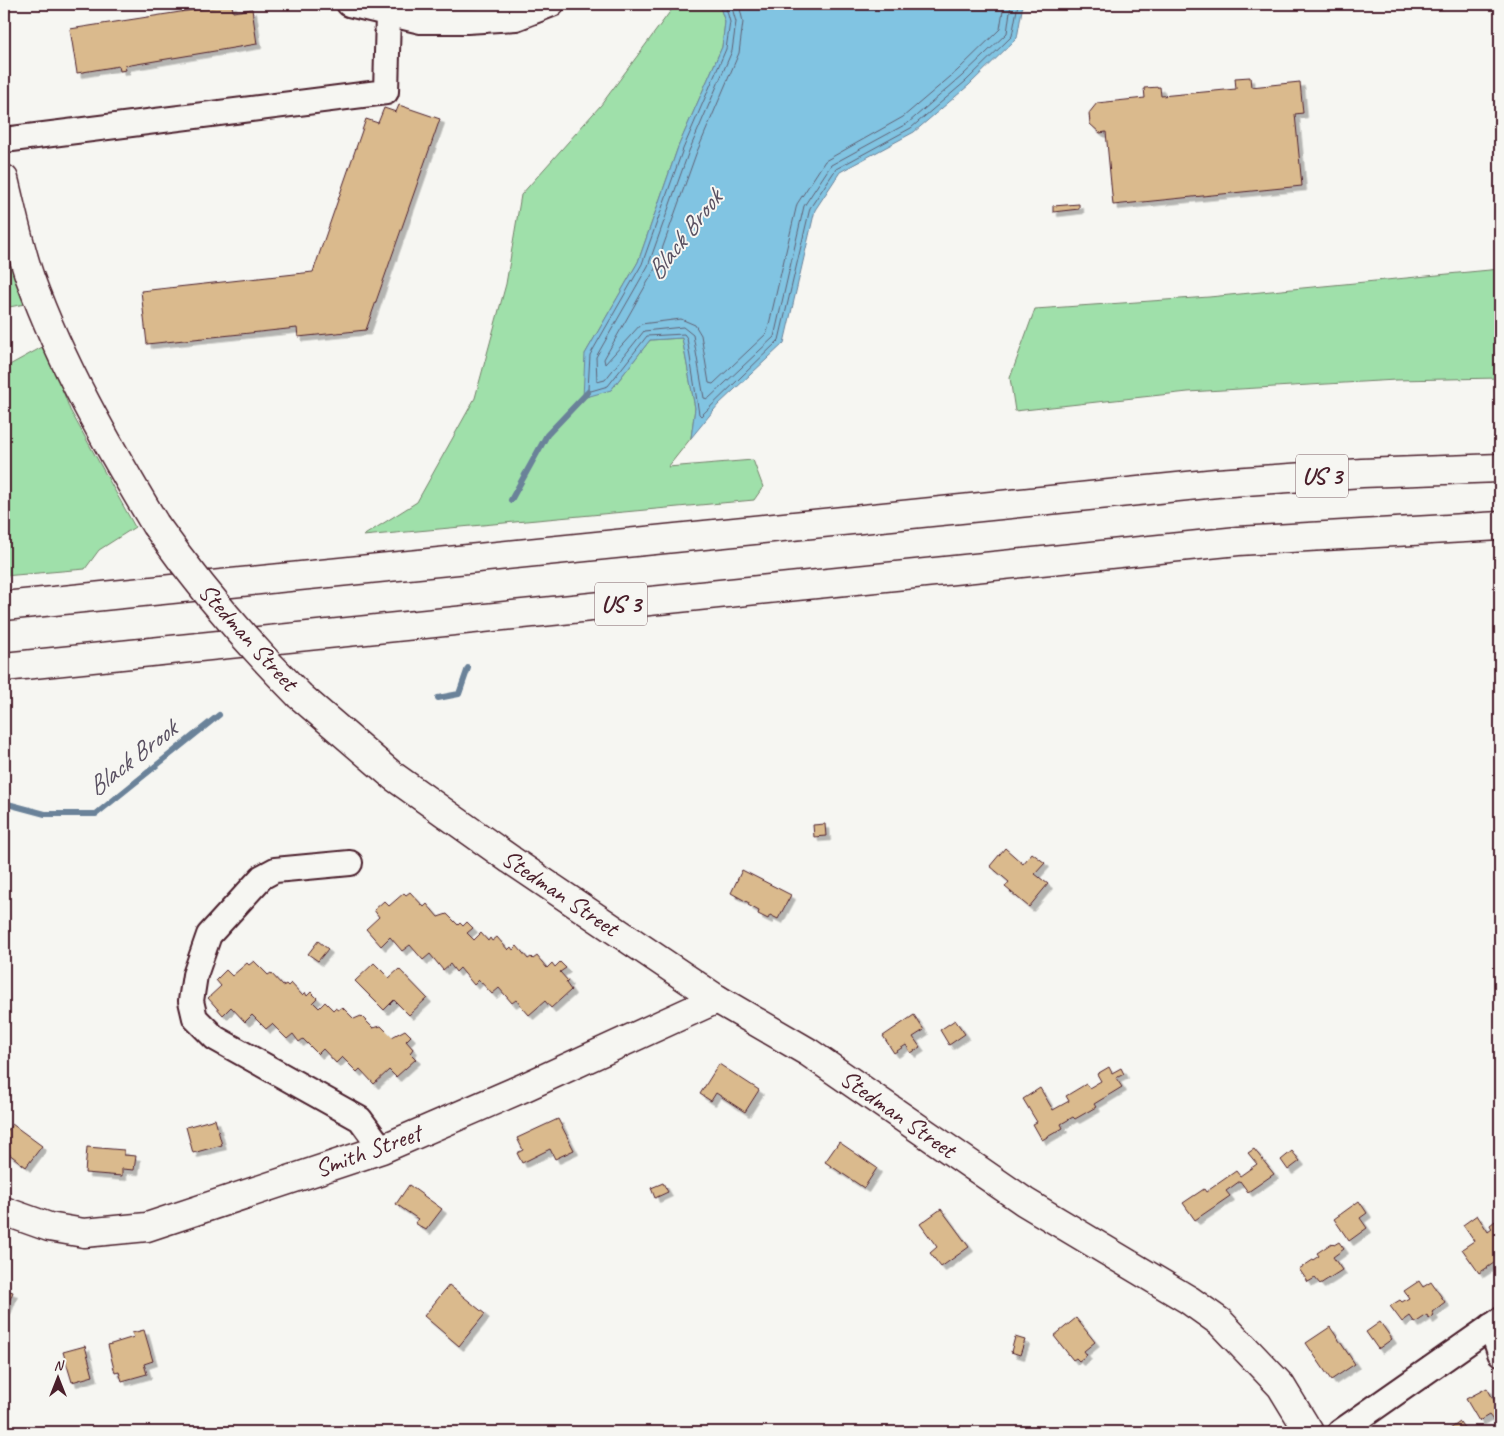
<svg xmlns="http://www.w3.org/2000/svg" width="1504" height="1436" viewBox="0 0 1504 1436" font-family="Caveat,sans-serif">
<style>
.green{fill:#9fe0aa;stroke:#74806a}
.water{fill:#81c4e2;stroke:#6b8299}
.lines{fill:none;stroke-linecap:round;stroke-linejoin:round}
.shore{stroke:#606174;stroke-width:1}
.stream{stroke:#6b8299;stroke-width:6}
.building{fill:#daba8d;stroke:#4a1f2b;filter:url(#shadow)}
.street-casing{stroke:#4a1f2b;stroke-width:28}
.secondary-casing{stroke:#4a1f2b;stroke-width:31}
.highway-casing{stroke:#4a1f2b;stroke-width:31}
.street{stroke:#f6f6f2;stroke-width:24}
.secondary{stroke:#f6f6f2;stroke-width:28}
.highway{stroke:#f6f6f2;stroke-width:28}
.secondary-bridge-casing{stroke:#4a1f2b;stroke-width:31;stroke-linecap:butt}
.secondary-bridge{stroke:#f6f6f2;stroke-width:28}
.labels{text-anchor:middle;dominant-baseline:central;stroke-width:4;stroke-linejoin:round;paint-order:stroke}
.shield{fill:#f6f6f2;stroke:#7e6067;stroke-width:1}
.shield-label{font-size:24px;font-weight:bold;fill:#4a1f2b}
.street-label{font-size:25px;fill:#4a1f2b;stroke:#f6f6f2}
.water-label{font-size:26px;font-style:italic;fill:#5a5162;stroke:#f6f6f2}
</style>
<defs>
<filter id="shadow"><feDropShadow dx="4.5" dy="4.5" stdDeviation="0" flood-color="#0004"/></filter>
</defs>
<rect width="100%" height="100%" fill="#f6f6f2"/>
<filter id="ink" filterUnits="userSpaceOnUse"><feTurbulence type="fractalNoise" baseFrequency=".02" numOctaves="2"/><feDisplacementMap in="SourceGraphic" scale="10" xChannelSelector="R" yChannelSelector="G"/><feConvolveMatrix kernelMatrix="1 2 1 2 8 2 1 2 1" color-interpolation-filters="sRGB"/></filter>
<g filter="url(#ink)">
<!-- green -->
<g class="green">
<polygon points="682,4 719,4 725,22 722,47 678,147 638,262 585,354 611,390 650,340 682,338 695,408 691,438 668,467 753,460 763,487 754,500 363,536 417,502 475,398 506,284 521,195 601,105 672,9"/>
<polygon points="9,245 25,304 4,308 4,246"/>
<polygon points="1500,269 1500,378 1396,380 1188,392 1015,411 1010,378 1035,309 1209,297"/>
<polygon points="46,345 70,410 135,527 99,550 85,569 4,576 4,368"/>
</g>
<!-- water -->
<polygon class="water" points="719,4 1023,4 1017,38 969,85 914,132 840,172 815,210 784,343 718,405 691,438 695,408 682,338 650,340 611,390 583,398 585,354 638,262 678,147 722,47 725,22"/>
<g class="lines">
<!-- shore -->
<g class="shore">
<polyline points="725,4 730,22 726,49 683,149 642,264 590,355 588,389 591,391 608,386 647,336 684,334 687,338 699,414 701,416 779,340 810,208 836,169 911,128 966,81 1012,36 1018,4"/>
<polyline points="731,4 736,22 732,51 689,151 648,266 596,357 597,382 605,380 644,331 683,327 693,335 704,398 708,399 774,337 804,206 831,165 908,123 962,76 1007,33 1011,4"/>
<polyline points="739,4 743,22 739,53 696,154 655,269 604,359 605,364 641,324 681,319 695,325 701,335 709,383 713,384 767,333 797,204 825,161 903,117 957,71 1000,29 1004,4"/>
</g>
<!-- stream -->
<g class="stream">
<polyline points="511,500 547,435 588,392"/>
<polyline points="438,698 459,694 468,668"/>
<polyline points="4,803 45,814 96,814 219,715"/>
</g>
</g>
<!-- building -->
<g class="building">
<polygon points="232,4 233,12 252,9 257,44 125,66 126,70 120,71 119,66 77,73 70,29"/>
<polygon points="1250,77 1251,87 1300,82 1303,113 1295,114 1302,186 1113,205 1106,132 1100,133 1090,124 1089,113 1097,103 1145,98 1144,88 1160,87 1161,96 1236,89 1235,78"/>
<polygon points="399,105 440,119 366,330 298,337 297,328 147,344 141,291 313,272 366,119 378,123 384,108 396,112"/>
<polygon points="1079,204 1079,209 1053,212 1053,206"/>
<polygon points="825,824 826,836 814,837 813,825"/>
<polygon points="1005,848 1023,864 1032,853 1045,863 1035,874 1048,884 1029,907 1005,887 1009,882 990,866"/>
<polygon points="742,870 791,895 778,919 770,915 768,919 758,914 759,911 748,905 749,903 731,893"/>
<polygon points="410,892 424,907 427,904 438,917 447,914 458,925 460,923 463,926 467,922 473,928 467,933 474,940 481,933 488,941 490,938 492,941 497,937 508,950 511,947 513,950 517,946 528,959 531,957 533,959 537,956 547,968 552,963 555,967 560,962 566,968 560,972 568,981 566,983 571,990 551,1008 545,1001 529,1015 516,1000 512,1003 499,988 492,994 479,980 474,985 460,968 456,972 450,964 443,970 430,954 423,960 410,945 402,951 390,937 381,946 366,929 379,917 374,910 384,901 389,906 404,893 406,895"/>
<polygon points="318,941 328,949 318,961 308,954"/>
<polygon points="254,961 268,975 271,973 283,986 286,984 288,986 291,983 302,995 305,992 307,996 311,992 317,998 313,1002 319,1008 325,1002 333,1010 335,1008 338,1010 342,1007 354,1019 361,1016 373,1028 381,1026 392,1037 405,1030 411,1036 406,1041 413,1049 410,1053 416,1059 396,1077 389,1070 374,1084 360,1069 357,1072 342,1057 336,1063 323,1049 318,1054 303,1039 299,1042 293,1034 287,1039 272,1024 266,1029 252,1015 245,1022 231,1007 223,1015 208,998 221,986 216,980 226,970 232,976 247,963 249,965"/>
<polygon points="374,963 389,978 399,969 427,998 409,1015 394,1000 384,1010 355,981"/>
<polygon points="914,1015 924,1030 913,1037 920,1047 911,1053 906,1045 894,1053 883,1036"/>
<polygon points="955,1020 965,1034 949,1045 940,1030"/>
<polygon points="719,1064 759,1090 745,1112 716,1093 711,1101 700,1094"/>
<polygon points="1109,1067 1112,1073 1121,1068 1124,1074 1116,1078 1122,1087 1094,1104 1096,1107 1075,1119 1073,1117 1061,1124 1063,1128 1042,1140 1033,1124 1037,1122 1023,1099 1040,1088 1053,1110 1069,1101 1066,1096 1086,1084 1089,1088 1101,1081 1097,1074"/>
<polygon points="215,1119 222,1145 193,1153 186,1127"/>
<polygon points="558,1119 574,1150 555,1159 550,1149 522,1163 517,1153 523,1150 517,1138"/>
<polygon points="12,1124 42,1146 26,1167 4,1150 4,1136"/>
<polygon points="839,1142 877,1168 864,1188 825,1162"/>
<polygon points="87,1147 124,1150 124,1155 136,1156 134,1170 122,1169 122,1176 85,1173"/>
<polygon points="1254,1149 1274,1174 1248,1192 1240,1181 1226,1191 1230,1196 1195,1220 1183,1203 1204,1189 1206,1192 1236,1171 1240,1176 1257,1164 1248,1153"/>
<polygon points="1292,1151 1300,1161 1288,1170 1281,1160"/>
<polygon points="663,1183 668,1192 655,1198 651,1188"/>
<polygon points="409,1185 442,1209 426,1230 415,1223 418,1219 396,1204"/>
<polygon points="1359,1201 1367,1213 1360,1218 1367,1228 1349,1241 1334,1219"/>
<polygon points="941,1209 969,1247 941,1267 930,1253 937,1247 920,1224"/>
<polygon points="1477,1215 1488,1232 1492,1229 1490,1225 1495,1221 1497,1225 1500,1223 1500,1259 1479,1273 1462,1249 1474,1241 1463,1225"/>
<polygon points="1339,1242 1344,1249 1333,1257 1342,1270 1320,1284 1315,1278 1308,1282 1299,1269 1319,1256 1317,1253 1332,1243 1334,1245"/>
<polygon points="1419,1281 1423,1287 1431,1282 1445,1302 1432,1312 1434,1315 1429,1319 1427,1315 1415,1323 1410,1316 1402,1322 1390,1306 1400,1300 1402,1302 1409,1298 1404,1291"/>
<polygon points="449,1285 485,1314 459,1346 424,1316"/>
<polygon points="4,1289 13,1292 4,1315"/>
<polygon points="1076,1318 1095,1342 1084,1351 1087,1355 1079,1361 1076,1358 1073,1360 1054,1336"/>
<polygon points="1380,1322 1392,1339 1378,1349 1366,1332"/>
<polygon points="1330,1327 1355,1364 1331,1380 1306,1343"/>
<polygon points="144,1330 153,1361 144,1364 147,1374 122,1381 119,1372 115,1373 108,1345 134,1337 132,1333"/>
<polygon points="1015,1337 1025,1340 1020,1355 1011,1352"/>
<polygon points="85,1346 93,1376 72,1382 63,1352"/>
<polygon points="1487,1388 1499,1409 1495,1412 1498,1417 1493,1420 1489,1415 1479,1421 1466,1399"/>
<polygon points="1460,1422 1467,1432 1452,1432 1450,1429"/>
</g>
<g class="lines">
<defs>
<g id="street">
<polyline points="349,4 421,21 467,21 516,18 552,4"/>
<polyline points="4,140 386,92 388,14"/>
<polyline points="350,863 275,870 262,877 209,935 195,975 191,1001 195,1018 215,1038 360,1119 382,1149"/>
<polyline points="1491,1326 1500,1353"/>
<polyline points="1340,1432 1500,1320"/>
</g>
<g id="secondary">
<path d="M4 179C12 212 19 246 30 278 62 366 107 444 155 524"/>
<polyline points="300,696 393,776 511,860 717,999 808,1052 1025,1202 1189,1300 1220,1322 1281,1386 1309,1432"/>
<polyline points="4,1211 49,1227 84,1233 147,1227 382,1149 525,1087 717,999"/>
</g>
<g id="highway">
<polyline points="4,606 1217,483 1362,473 1500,468"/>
<polyline points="4,667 1238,541 1500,526"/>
</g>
</defs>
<!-- street casing -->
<use href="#street" class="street-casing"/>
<!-- secondary casing -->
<use href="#secondary" class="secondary-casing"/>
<!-- highway casing -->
<use href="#highway" class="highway-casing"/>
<!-- street -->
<use href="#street" class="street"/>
<!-- secondary -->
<use href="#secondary" class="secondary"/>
<!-- highway -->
<use href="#highway" class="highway"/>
<defs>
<path id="secondary-bridge" d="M155 524C199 586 246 642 300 696"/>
</defs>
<!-- secondary-bridge casing -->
<use href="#secondary-bridge" class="secondary-bridge-casing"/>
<!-- secondary-bridge -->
<use href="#secondary-bridge" class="secondary-bridge"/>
</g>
</g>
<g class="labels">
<!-- shield labels -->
<g class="shield">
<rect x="1296" y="454.5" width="52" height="43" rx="4"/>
<rect x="595" y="582.5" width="52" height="43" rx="4"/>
</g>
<g class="shield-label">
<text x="1322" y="476">US 3</text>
<text x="621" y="604">US 3</text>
</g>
<!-- street labels -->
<g class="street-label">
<text transform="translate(248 637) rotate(48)">Stedman Street</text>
<text transform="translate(560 893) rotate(34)">Stedman Street</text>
<text transform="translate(898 1114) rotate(35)">Stedman Street</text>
<text transform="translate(368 1151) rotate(-20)">Smith Street</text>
</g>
<!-- water labels -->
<g class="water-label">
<text transform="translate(684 235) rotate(-52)">Black Brook</text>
<text transform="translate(132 758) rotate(-38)">Black Brook</text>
</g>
</g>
<!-- margin -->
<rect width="1504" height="1436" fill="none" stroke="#f6f6f2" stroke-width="20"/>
<rect x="10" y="10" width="1484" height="1416" fill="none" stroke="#4a1f2b" stroke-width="2" filter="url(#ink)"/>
<!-- north arrow -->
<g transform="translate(58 1378)" stroke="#f6f6f2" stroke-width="4" paint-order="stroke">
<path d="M0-4L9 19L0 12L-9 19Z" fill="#4a1f2b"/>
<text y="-8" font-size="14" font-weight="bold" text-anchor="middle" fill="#4a1f2b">N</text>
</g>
</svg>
